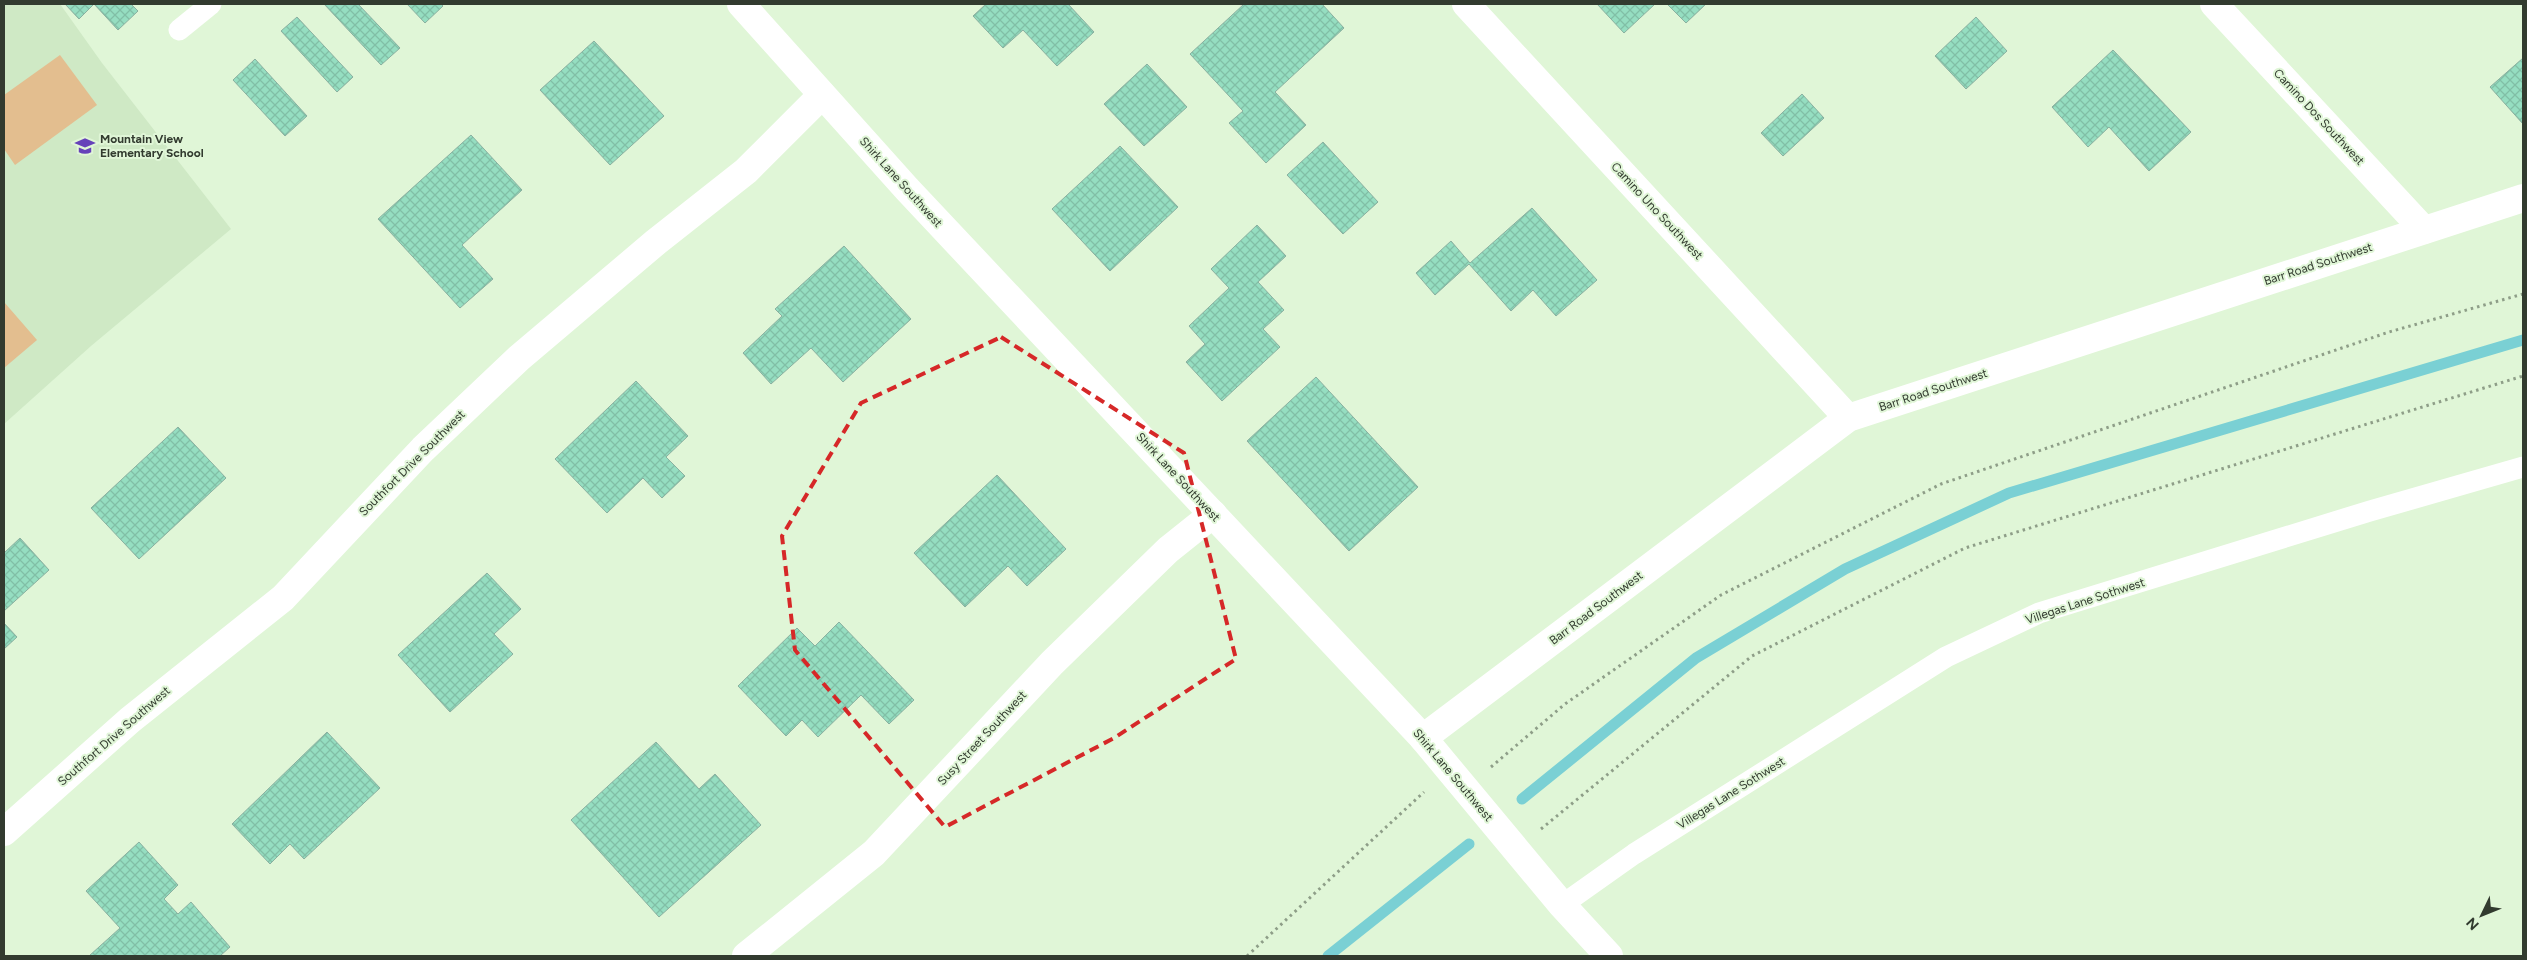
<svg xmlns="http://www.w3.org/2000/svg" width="2527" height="960" viewBox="0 0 2527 960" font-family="Figtree,sans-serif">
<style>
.built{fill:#cfe9c5}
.grass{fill:#e3be8f}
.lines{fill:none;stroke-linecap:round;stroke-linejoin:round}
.stream{stroke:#7ad0d4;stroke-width:11}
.building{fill:url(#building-cross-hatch);stroke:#8ab0a0}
.path{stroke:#8e9e88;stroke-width:3;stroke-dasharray:2.5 4;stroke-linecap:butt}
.lane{stroke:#fff;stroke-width:21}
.street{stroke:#fff;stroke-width:28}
.marked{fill:none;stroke:#d62828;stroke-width:4;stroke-dasharray:10 6;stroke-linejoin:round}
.labels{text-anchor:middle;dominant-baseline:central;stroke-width:4;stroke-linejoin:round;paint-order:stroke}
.street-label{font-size:12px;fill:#323b2f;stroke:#e0f6d7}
.poi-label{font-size:12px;font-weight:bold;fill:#323b2f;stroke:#e0f6d7;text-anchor:start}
</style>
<defs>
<pattern id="building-cross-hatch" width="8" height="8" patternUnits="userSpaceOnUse" patternTransform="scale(1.25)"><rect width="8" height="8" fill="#95dec1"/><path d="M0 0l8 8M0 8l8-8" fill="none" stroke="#81bfa6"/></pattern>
</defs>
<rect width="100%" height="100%" fill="#e0f6d7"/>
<!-- built -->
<polygon class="built" points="4,4 60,4 102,63 231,229 91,346 4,424"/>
<!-- grass -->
<g class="grass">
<polygon points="60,55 97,105 15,165 4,149 4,95"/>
<polygon points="4,302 37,340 4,368"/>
</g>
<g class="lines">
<!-- stream -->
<g class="stream">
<polyline points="1522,799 1696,658 1845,569 2009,493 2523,340"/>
<polyline points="1328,956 1469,844"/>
</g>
</g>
<!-- building -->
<g class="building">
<polygon points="65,4 131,4 138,11 118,30 94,4 79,19"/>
<polygon points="324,4 358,4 400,48 381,65"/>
<polygon points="407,4 441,4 443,6 425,23"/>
<polygon points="986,4 1068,4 1094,32 1057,66 1023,30 1003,48 973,16"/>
<polygon points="1244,4 1322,4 1344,28 1275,92 1306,125 1266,163 1229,123 1243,111 1190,54"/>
<polygon points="1597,4 1655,4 1624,33"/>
<polygon points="1667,4 1706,4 1686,23"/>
<polygon points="297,17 353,77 337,92 281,31"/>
<polygon points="1976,17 2007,51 1966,89 1935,56"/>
<polygon points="594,41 664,116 610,165 540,90"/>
<polygon points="2113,50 2191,132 2149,171 2109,127 2088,147 2052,107"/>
<polygon points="2523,58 2523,124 2490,87"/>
<polygon points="255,59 307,116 285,136 233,80"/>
<polygon points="1147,64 1187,107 1144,146 1104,104"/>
<polygon points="1802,94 1824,118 1783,156 1761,133"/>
<polygon points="471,135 522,190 462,245 493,279 460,308 378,219"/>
<polygon points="1323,142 1378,202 1343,234 1287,175"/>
<polygon points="1120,146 1178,207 1110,271 1052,209"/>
<polygon points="1532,208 1597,280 1556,316 1533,290 1511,311 1469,264 1435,295 1416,273 1451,241 1470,263"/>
<polygon points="1257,225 1286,256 1258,282 1284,310 1263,329 1280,347 1222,401 1186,362 1205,344 1189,326 1229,288 1211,269"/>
<polygon points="844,246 911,319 843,382 811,348 771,384 743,353 782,316 775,309"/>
<polygon points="1316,377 1418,487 1349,551 1247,441"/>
<polygon points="636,381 688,436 666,457 685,476 662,498 643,478 607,513 555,459"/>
<polygon points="178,427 226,478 139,559 91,508"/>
<polygon points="997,475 1066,549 1027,586 1008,566 965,607 914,553"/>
<polygon points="20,538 49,570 4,611 4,553"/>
<polygon points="487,573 521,609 494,634 513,654 450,712 398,655"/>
<polygon points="839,622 914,700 889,724 861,695 818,737 802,720 786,736 738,686 797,628 815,646"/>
<polygon points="4,623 17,637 4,649"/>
<polygon points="327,732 380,788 304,859 290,844 270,864 232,824"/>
<polygon points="656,742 699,789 715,774 761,825 659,917 571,820"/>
<polygon points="139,842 178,885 164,899 178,914 191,902 230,947 220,956 89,956 120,928 86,891"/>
</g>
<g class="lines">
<!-- path -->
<g class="path">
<polyline points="1491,767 1565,704 1721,595 1941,484 2389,332 2523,294"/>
<polyline points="1541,829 1752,656 1965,548 2523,376"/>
<polyline points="1247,956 1424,792"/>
</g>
<!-- lane -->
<g class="lane">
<polyline points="179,30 211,4"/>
<polyline points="1562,905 1634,854 1946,657 2039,613 2370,511 2523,467"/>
</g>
<!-- street -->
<g class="street">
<polyline points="741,4 907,189 1423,738 1562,905 1609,956"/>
<polyline points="1466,4 1848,418"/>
<polyline points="2214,4 2424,230"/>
<polyline points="1423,738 1848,418 2523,198"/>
<polyline points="4,832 130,720 283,598 423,449 519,358 656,242 746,171 822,95"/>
<polyline points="746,956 874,853 1052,663 1168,550 1213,514"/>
</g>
</g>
<!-- marked area -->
<path class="marked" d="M1001 337 1184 453 1236 659 1114 738 945 827 795 650 782 536 861 403Z"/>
<!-- icons -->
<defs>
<symbol id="school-bare" viewBox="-9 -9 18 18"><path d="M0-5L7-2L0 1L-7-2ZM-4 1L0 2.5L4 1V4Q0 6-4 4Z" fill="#6641b9" stroke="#e0f6d7" stroke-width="2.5" paint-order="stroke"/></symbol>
</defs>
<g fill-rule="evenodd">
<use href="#school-bare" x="71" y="132" width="28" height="28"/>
</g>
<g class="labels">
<!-- street labels -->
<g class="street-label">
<text transform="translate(2319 117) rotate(47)">Camino Dos Southwest</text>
<text transform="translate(901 182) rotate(48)">Shirk Lane Southwest</text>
<text transform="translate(1657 211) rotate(47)">Camino Uno Southwest</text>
<text transform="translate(2318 264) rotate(-18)">Barr Road Southwest</text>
<text transform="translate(1933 390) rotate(-18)">Barr Road Southwest</text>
<text transform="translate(412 463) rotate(-45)">Southfort Drive Southwest</text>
<text transform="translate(1178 477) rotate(47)">Shirk Lane Southwest</text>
<text transform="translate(2085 601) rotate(-18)">Villegas Lane Sothwest</text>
<text transform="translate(1596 608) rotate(-37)">Barr Road Southwest</text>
<text transform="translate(114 736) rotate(-41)">Southfort Drive Southwest</text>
<text transform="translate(982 738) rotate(-47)">Susy Street Southwest</text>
<text transform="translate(1453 775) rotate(50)">Shirk Lane Southwest</text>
<text transform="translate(1731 793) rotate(-32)">Villegas Lane Sothwest</text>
</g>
<!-- poi labels -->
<g class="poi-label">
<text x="100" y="139">Mountain View<tspan x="100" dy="14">Elementary School</tspan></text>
</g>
</g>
<!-- border -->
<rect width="2527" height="960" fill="none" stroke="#323b2f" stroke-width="10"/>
<!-- north arrow -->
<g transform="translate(2482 915) rotate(227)" stroke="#e0f6d7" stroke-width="4" paint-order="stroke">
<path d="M0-4L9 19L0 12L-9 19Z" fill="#323b2f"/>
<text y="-8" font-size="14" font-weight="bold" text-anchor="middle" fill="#323b2f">N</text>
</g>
</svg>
